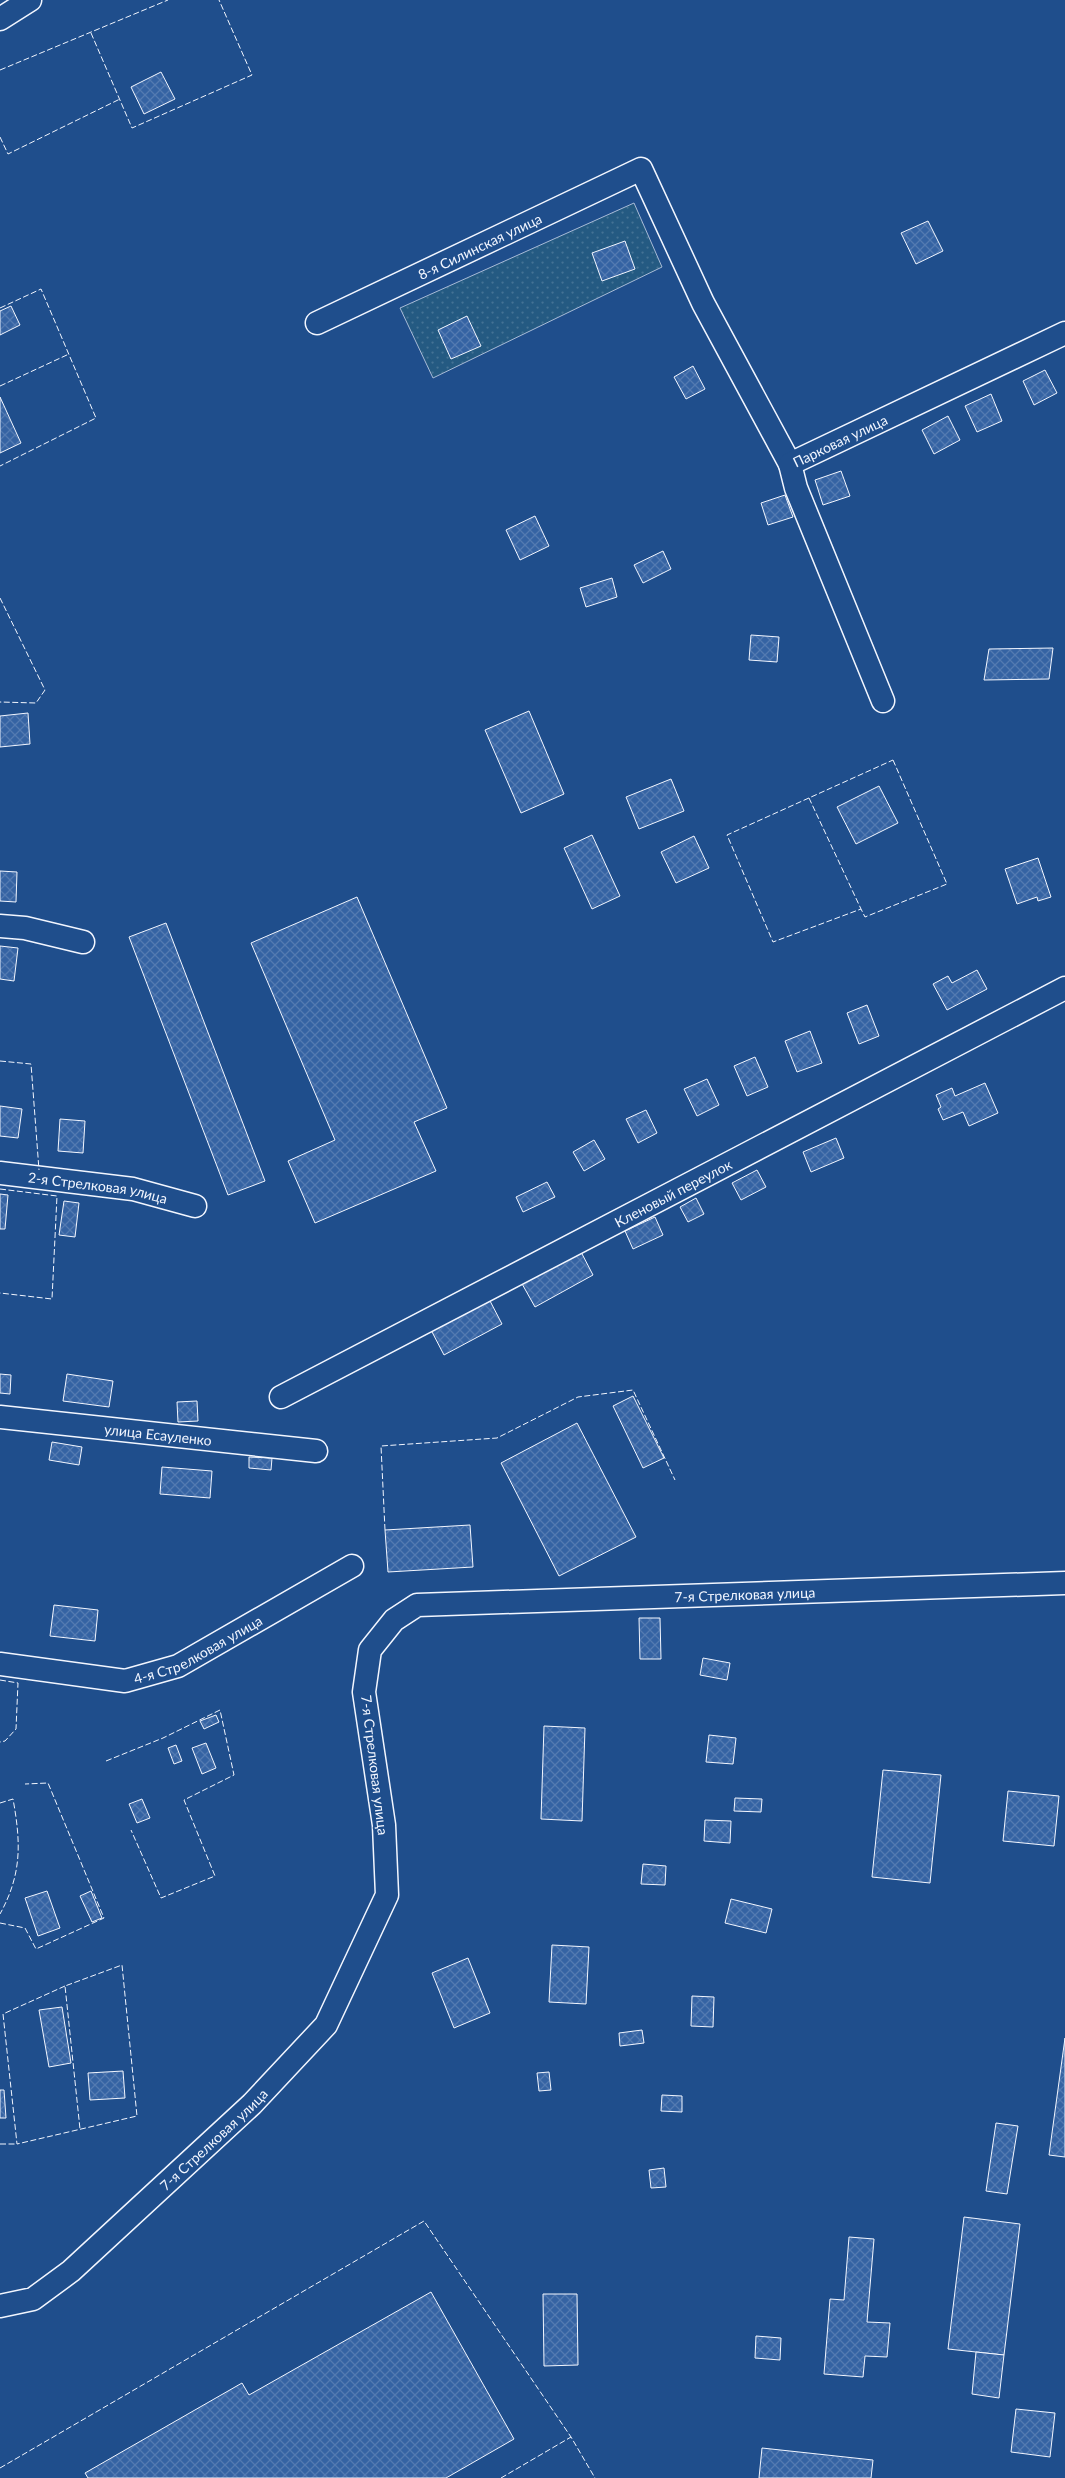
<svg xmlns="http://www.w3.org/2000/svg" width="1065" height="2478" viewBox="0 0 1065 2478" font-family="Lato,sans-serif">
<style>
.garden{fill:url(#garden-dots);stroke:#a8bbd7}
.building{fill:url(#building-cross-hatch);stroke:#f2f6ff}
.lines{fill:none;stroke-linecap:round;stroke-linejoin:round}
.minor-casing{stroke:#f2f6ff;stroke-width:25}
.minor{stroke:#1f4e8c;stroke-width:22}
.fence{stroke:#f2f6ff;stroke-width:1;stroke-dasharray:6 2.5;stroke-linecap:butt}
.labels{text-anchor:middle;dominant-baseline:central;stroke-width:4;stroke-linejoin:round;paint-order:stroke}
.street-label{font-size:14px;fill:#f2f6ff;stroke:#1f4e8c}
</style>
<defs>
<pattern id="garden-dots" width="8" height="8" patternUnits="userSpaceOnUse" patternTransform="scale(1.25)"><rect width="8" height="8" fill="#245a82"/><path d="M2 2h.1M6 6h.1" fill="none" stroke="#447295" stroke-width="1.8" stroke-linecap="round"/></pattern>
<pattern id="building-cross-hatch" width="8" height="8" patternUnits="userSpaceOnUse" patternTransform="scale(1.25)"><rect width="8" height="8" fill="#3563a3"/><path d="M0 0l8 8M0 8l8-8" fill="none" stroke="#537ab1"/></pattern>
</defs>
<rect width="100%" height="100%" fill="#1f4e8c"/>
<!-- garden -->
<polygon class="garden" points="634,203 662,267 433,378 400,308"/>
<!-- building -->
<g class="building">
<polygon points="161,72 175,99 144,114 131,87"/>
<polygon points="928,221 943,251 916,264 901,233"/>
<polygon points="625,241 635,269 602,281 592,253"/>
<polygon points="11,306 20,325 0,335 0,311"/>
<polygon points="467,316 481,346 451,359 438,330"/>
<polygon points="693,366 705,389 686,399 674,377"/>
<polygon points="1045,370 1057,393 1034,405 1023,381"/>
<polygon points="991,394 1002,421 977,432 965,406"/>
<polygon points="0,397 21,443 0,453"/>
<polygon points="948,416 960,440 934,454 922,430"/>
<polygon points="841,471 850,496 823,505 815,480"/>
<polygon points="785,495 793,517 768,525 761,503"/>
<polygon points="535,516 549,546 520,560 506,530"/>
<polygon points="663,551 671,569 643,583 634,565"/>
<polygon points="612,578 617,597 586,607 580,588"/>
<polygon points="751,635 779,637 777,662 749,660"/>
<polygon points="1053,648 1049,679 984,680 989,649"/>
<polygon points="529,711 564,794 521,813 485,730"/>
<polygon points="28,713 30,744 0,747 0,716"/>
<polygon points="671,779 684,811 639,829 626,797"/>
<polygon points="879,786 898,823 856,844 837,807"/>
<polygon points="592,835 620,896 592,909 564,848"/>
<polygon points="694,836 709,868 676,883 661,852"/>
<polygon points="1038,858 1051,897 1038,901 1037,897 1017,904 1005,869"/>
<polygon points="0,871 17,872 16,902 0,901"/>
<polygon points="357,897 447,1108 414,1122 436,1171 315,1223 288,1161 335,1140 251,943"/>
<polygon points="166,923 265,1181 228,1195 129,937"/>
<polygon points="0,946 18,948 14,981 0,979"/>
<polygon points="977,970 987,989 947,1010 933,984 948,976 952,983"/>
<polygon points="867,1005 879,1036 859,1044 847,1013"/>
<polygon points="810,1031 822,1063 797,1072 785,1041"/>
<polygon points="755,1057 768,1087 747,1096 734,1066"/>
<polygon points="707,1079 719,1105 697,1116 684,1089"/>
<polygon points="985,1083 998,1113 969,1126 963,1112 943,1120 938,1109 941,1107 936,1095 952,1088 955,1096"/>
<polygon points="0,1106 22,1109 18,1138 0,1136"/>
<polygon points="646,1110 657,1133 638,1143 626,1119"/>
<polygon points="60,1119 85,1121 83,1153 58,1151"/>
<polygon points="836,1138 844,1158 811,1172 803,1152"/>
<polygon points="594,1140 605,1159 584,1171 573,1152"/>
<polygon points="757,1170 766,1187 741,1200 732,1183"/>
<polygon points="547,1182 555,1197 523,1212 516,1197"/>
<polygon points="0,1194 8,1195 5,1229 0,1229"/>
<polygon points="696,1198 704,1214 688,1222 680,1207"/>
<polygon points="64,1201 79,1203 75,1237 59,1235"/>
<polygon points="655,1217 663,1235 633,1249 625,1231"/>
<polygon points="580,1250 593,1275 535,1307 521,1282"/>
<polygon points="489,1299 502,1324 444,1355 431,1330"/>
<polygon points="0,1374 11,1375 10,1394 0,1393"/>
<polygon points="67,1374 113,1381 109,1407 63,1401"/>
<polygon points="633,1396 664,1458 643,1468 613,1406"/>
<polygon points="197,1401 198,1421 178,1422 177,1402"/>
<polygon points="577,1423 636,1537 559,1576 501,1463"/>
<polygon points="52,1442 82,1447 79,1465 49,1460"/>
<polygon points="249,1457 272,1458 271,1470 249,1468"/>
<polygon points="162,1467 212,1471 210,1498 160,1494"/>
<polygon points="470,1525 473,1567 388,1572 385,1530"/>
<polygon points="54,1605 98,1610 95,1641 50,1636"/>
<polygon points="639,1618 660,1618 661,1659 640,1659"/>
<polygon points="703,1658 730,1663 727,1680 700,1675"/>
<polygon points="216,1715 219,1722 204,1729 200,1721"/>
<polygon points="544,1726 585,1728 582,1821 541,1819"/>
<polygon points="709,1735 736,1738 733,1764 706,1762"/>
<polygon points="206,1743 216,1768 202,1774 192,1748"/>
<polygon points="176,1745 182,1761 174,1764 168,1748"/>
<polygon points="883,1770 941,1775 930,1883 872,1877"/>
<polygon points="1008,1791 1059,1796 1054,1846 1003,1841"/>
<polygon points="735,1798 762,1799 761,1812 734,1811"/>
<polygon points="142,1799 150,1818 137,1823 129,1804"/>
<polygon points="705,1820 731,1821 730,1843 704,1841"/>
<polygon points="643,1864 666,1866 665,1885 641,1884"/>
<polygon points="47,1891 60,1928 38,1936 25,1898"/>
<polygon points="91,1891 102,1918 92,1922 80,1896"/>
<polygon points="731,1899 772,1909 766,1933 725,1923"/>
<polygon points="552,1945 589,1947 586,2004 549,2002"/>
<polygon points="468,1958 490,2013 454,2028 432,1973"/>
<polygon points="692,1996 714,1997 713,2027 691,2026"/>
<polygon points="62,2007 71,2063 49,2067 39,2010"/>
<polygon points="642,2030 644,2043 620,2046 619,2033"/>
<polygon points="1065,2038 1065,2157 1049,2155"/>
<polygon points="123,2071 125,2098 90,2100 88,2073"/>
<polygon points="549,2072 551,2090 539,2091 537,2073"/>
<polygon points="0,2090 4,2090 6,2118 0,2118"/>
<polygon points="662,2095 682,2096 682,2112 661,2111"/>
<polygon points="996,2123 1018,2126 1007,2194 986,2191"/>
<polygon points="664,2168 666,2187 651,2188 649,2170"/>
<polygon points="964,2217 1020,2224 1004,2355 948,2349"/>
<polygon points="849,2237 874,2239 867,2322 890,2323 887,2357 865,2356 863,2377 824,2374 830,2299 844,2300"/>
<polygon points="431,2292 514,2439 446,2478 88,2478 85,2473 242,2383 249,2395"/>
<polygon points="543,2294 577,2294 578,2365 544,2366"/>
<polygon points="756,2336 781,2338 780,2360 755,2358"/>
<polygon points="976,2352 1004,2355 999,2398 972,2394"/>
<polygon points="1016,2409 1055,2413 1050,2457 1011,2452"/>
<polygon points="762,2448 873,2460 871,2478 759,2478"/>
</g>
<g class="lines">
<defs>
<g id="minor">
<polyline points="0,19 30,0"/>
<path id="s1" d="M317 323 641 169 703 303 790 464"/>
<path id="s2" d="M883 701 796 488 790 464 1065 333"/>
<polyline points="0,926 25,928 83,942"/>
<path id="s3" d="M0 1173 133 1189 195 1206"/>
<path id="s4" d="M281 1397 1065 988"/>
<path id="s5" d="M0 1417 316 1451"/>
<path id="s6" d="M0 1664 125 1681 178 1666 352 1566"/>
<path id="s7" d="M0 2306 33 2299 71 2271 252 2104 326 2025 387 1895 384 1825 364 1692 370 1650 394 1620 417 1605 1065 1583"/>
</g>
</defs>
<!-- minor casing -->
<use href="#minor" class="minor-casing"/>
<!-- minor -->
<use href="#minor" class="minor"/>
<!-- fence -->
<g class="fence">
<polyline points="91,33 132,128 252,75 219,0"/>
<polyline points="0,70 168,0"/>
<polyline points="0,137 8,154 120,99"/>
<polyline points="0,308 41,289 96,418 0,466"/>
<polyline points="0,386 69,354"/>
<polyline points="0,598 45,690 36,703 0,702"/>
<polygon points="893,760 947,884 865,917 861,909 773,942 727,835"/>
<polyline points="809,798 861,909"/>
<polyline points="0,1061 31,1064 39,1170"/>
<polyline points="0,1189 57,1196 52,1299 0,1293"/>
<polyline points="385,1530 381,1446 497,1438 578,1397 633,1390 675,1480"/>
<polyline points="0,1680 18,1683 16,1729 5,1741 0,1742"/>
<polyline points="106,1761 163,1738 220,1710 234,1775 184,1800 215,1876 161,1898 131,1830"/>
<path d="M0 1803 13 1799C21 1843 22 1874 0 1914"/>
<polyline points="0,1923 25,1928 36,1949 104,1918 48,1783 25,1784"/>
<polyline points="65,1986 3,2014 17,2144 137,2116 122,1965 65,1986 80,2129"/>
<polyline points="0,2144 17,2144"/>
<polyline points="0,2468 424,2221 571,2437 595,2478"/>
<polyline points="501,2478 571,2437"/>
</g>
</g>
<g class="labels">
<!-- street labels -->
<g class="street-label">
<text stroke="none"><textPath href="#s1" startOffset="180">8-я Силинская улица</textPath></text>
<text stroke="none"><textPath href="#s2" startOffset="310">Парковая улица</textPath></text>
<text stroke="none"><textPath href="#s3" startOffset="99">2-я Стрелковая улица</textPath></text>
<text stroke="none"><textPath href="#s4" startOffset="442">Кленовый переулок</textPath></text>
<text stroke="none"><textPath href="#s5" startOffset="159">улица Есауленко</textPath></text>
<text stroke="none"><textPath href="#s7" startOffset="1220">7-я Стрелковая улица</textPath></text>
<text stroke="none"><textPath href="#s6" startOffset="206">4-я Стрелковая улица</textPath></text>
<text transform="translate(375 1765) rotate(83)">7-я Стрелковая улица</text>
<text stroke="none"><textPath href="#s7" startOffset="275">7-я Стрелковая улица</textPath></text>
</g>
</g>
</svg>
